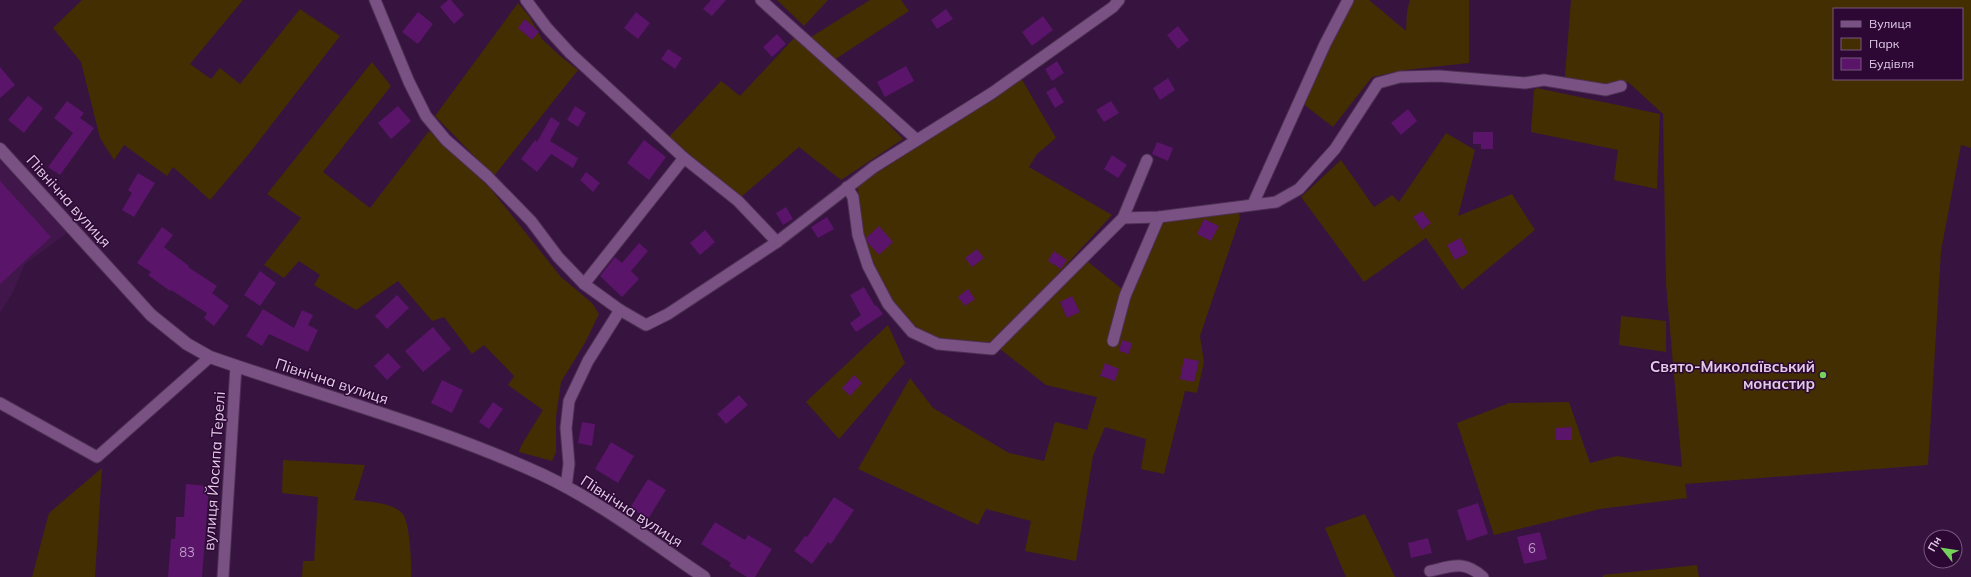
<svg xmlns="http://www.w3.org/2000/svg" width="1971" height="577" viewBox="0 0 1971 577" font-family="Mulish,sans-serif">
<style>
.built{fill:#41174b}
.green{fill:#432e02;fill-rule:evenodd}
.building{fill:#5a1469}
.lines{fill:none;stroke-linecap:round;stroke-linejoin:round}
.street-casing{stroke:#4d3054;stroke-width:13}
.secondary-casing{stroke:#4d3054;stroke-width:14}
.street{stroke:#795283;stroke-width:11}
.secondary{stroke:#795283;stroke-width:12}
.poi-dot{fill:#74d25b;stroke:#2d0835;stroke-width:1.5}
.labels{text-anchor:middle;dominant-baseline:central;stroke-width:3;stroke-linejoin:round;paint-order:stroke}
.number-label{font-size:13px;fill:#be9cc7}
.street-label{font-size:15px;fill:#e0cae6;stroke:#2d0835}
.poi-label{font-size:15px;font-weight:bold;fill:#e0cae6;stroke:#2d0835;text-anchor:end}
</style>
<rect width="100%" height="100%" fill="#371340"/>
<!-- built -->
<polygon class="built" points="0,160 67,233 25,264 13,292 0,313"/>
<!-- green -->
<g class="green">
<polygon points="82,0 243,0 190,64 211,79 220,68 240,84 300,9 340,36 248,155 210,200 173,167 167,176 124,145 114,160 100,138 81,62 53,28"/>
<polygon points="777,0 828,0 804,26"/>
<polygon points="870,0 901,0 909,11 834,60 811,37"/>
<polygon points="1355,0 1369,0 1406,31 1407,11 1410,0 1469,0 1469,63 1405,70 1372,77 1333,127 1302,103 1343,19"/>
<path d="M1571 0H1971V148L1961 145 1941 251 1928 465 1685 484 1687 498 1600 509 1494 535 1457 423 1509 403 1569 402 1590 463 1617 456 1682 467 1666 283 1663 114 1628 82 1621 86 1567 84 1565 76ZM1834 9H1962V79H1834Z"/>
<polygon points="518,3 529,16 542,39 559,55 578,70 494,176 435,116"/>
<polygon points="795,37 876,111 903,139 841,180 799,147 741,197 668,138 721,81 740,96"/>
<polygon points="372,62 391,86 323,172 370,208 429,131 490,188 561,277 592,303 599,314 586,341 561,382 556,417 556,452 552,461 519,452 521,446 543,410 508,385 514,376 484,345 472,354 444,317 432,321 398,281 356,310 314,285 320,275 299,261 284,278 264,265 301,218 267,194"/>
<path d="M1021 78 1056 138 1037 154 1029 167 1112 215 1030 304 989 343C965 342 935 344 915 328 911 325 907 319 903 314 873 279 859 233 858 187L863 182 969 113 995 99Z"/>
<polygon points="1537,88 1660,114 1657,189 1614,180 1618,150 1531,132 1534,90"/>
<polygon points="1446,133 1475,150 1458,216 1512,194 1535,230 1462,290 1426,238 1364,282 1301,197 1341,160 1374,207 1392,195 1399,202"/>
<polygon points="1239,212 1240,218 1200,336 1204,362 1197,393 1185,391 1164,474 1141,469 1146,439 1105,427 1093,456 1076,561 1025,551 1031,521 986,509 978,525 858,469 910,378 933,408 1009,453 1044,461 1055,422 1087,430 1097,397 1046,385 1000,349 1087,261 1123,290 1108,343 1115,347 1127,301 1161,223"/>
<polygon points="1621,316 1666,321 1666,352 1619,345"/>
<polygon points="888,325 905,363 839,439 806,402"/>
<path d="M283 460 365 465 354 500C369 502 391 502 402 513 410 520 412 566 411 577H302L303 561H314L318 497 282 493Z"/>
<polygon points="102,468 95,577 32,577 49,513"/>
<polygon points="1365,514 1395,577 1346,577 1325,528"/>
<polygon points="1697,565 1699,577 1603,577 1603,575"/>
</g>
<!-- building -->
<g class="building">
<polygon points="448,0 451,0 464,15 454,24 440,7"/>
<polygon points="711,0 726,0 712,16 703,9"/>
<polygon points="946,9 953,19 937,29 931,20"/>
<polygon points="418,12 433,24 418,44 402,32"/>
<polygon points="636,12 650,23 638,39 624,28"/>
<polygon points="1043,16 1053,30 1032,46 1022,32"/>
<polygon points="525,19 539,32 532,40 518,28"/>
<polygon points="1178,26 1189,40 1178,49 1167,35"/>
<polygon points="777,34 786,44 772,57 763,47"/>
<polygon points="668,49 682,58 675,69 661,59"/>
<polygon points="1057,61 1064,73 1052,81 1045,69"/>
<polygon points="906,66 914,81 885,97 877,82"/>
<polygon points="0,67 15,85 0,98"/>
<polygon points="1168,78 1175,90 1160,100 1153,88"/>
<polygon points="1055,87 1064,102 1055,108 1046,92"/>
<polygon points="28,96 43,108 24,133 8,120"/>
<polygon points="67,101 84,113 80,118 94,128 60,175 48,167 73,133 54,118"/>
<polygon points="1111,101 1119,113 1104,122 1096,110"/>
<polygon points="398,106 411,121 391,139 378,123"/>
<polygon points="575,106 586,113 578,127 567,120"/>
<polygon points="1408,109 1417,121 1401,135 1391,123"/>
<polygon points="551,117 560,123 550,141 578,158 573,168 551,154 537,172 521,159 535,140 537,142"/>
<polygon points="1473,132 1493,132 1493,149 1481,149 1481,144 1473,144"/>
<polygon points="644,140 666,157 649,180 627,163"/>
<polygon points="1157,142 1173,148 1168,161 1152,154"/>
<polygon points="1112,155 1127,165 1118,178 1104,169"/>
<polygon points="586,172 600,183 593,192 580,180"/>
<polygon points="138,173 155,183 134,217 122,210 132,193 128,190"/>
<polygon points="0,181 51,237 0,284"/>
<polygon points="786,207 793,219 783,225 776,213"/>
<polygon points="1422,211 1431,223 1422,230 1413,217"/>
<polygon points="827,217 834,229 818,238 811,227"/>
<polygon points="1204,219 1219,226 1211,241 1197,234"/>
<polygon points="879,226 893,242 879,255 868,243 866,238"/>
<polygon points="162,227 173,235 164,247 189,266 188,267 217,286 212,293 229,306 214,326 204,318 207,313 171,290 170,291 148,275 151,272 137,263"/>
<polygon points="705,230 715,242 700,255 690,243"/>
<polygon points="1460,238 1468,253 1455,260 1447,245"/>
<polygon points="639,243 648,251 631,271 639,279 622,297 600,276 615,257 622,263"/>
<polygon points="977,249 984,258 972,267 965,258"/>
<polygon points="1054,251 1067,260 1061,269 1048,261"/>
<polygon points="260,271 276,283 260,306 244,295"/>
<polygon points="864,287 875,306 876,305 883,314 856,332 850,323 861,315 850,295"/>
<polygon points="968,289 975,299 965,306 958,297"/>
<polygon points="397,295 409,308 387,329 375,316"/>
<polygon points="1072,296 1080,312 1067,318 1060,302"/>
<polygon points="263,309 294,328 302,310 313,315 308,325 318,330 308,352 269,334 262,346 246,336"/>
<polygon points="433,327 451,349 423,372 405,351"/>
<polygon points="1122,340 1132,343 1129,354 1119,351"/>
<polygon points="388,353 401,367 387,380 374,366"/>
<polygon points="1184,358 1199,361 1194,382 1180,379"/>
<polygon points="1105,363 1119,369 1115,381 1100,376"/>
<polygon points="854,375 862,383 850,396 842,388"/>
<polygon points="442,380 463,390 452,413 431,403"/>
<polygon points="739,395 748,405 726,424 717,414"/>
<polygon points="493,402 503,409 489,429 479,422"/>
<polygon points="582,422 595,424 592,446 578,443"/>
<polygon points="1572,427 1572,440 1556,440 1556,428"/>
<polygon points="611,442 634,456 618,483 595,469"/>
<polygon points="648,479 666,490 648,519 630,508"/>
<polygon points="186,484 209,486 202,577 168,577 171,539 175,539 176,517 184,517"/>
<polygon points="834,497 854,510 831,544 828,542 812,564 794,551 805,536 807,537"/>
<polygon points="1478,503 1488,534 1467,541 1457,510"/>
<polygon points="715,522 745,540 748,535 772,549 755,577 747,577 729,566 731,563 701,544"/>
<polygon points="1540,532 1547,559 1524,564 1517,537"/>
<polygon points="1428,538 1432,553 1411,558 1408,543"/>
</g>
<g class="lines">
<defs>
<g id="street">
<polyline points="375,0 409,82 426,116 446,140 488,177 531,221 558,257 584,284 620,310 588,361 569,401 566,428 569,464 566,487"/>
<polyline points="526,0 547,28 570,53 684,158 738,201 777,242"/>
<polyline points="761,0 917,140"/>
<polyline points="847,187 853,197 858,235 868,266 888,304 912,332 938,344 992,349 1123,218 1147,160"/>
<polyline points="1253,204 1325,44 1348,0"/>
<polyline points="1123,218 1159,217 1276,202 1299,189 1335,149 1378,83 1400,77 1439,76 1525,83 1544,80 1606,90 1621,86"/>
<polyline points="584,284 684,158"/>
<polyline points="620,310 646,325 668,314 777,242 874,167 992,93 1113,7 1119,0"/>
<polyline points="1113,341 1125,296 1159,217"/>
<polyline points="0,403 97,457 210,357"/>
<path d="M1430 571C1453 566 1464 560 1483 577"/>
<polyline points="223,577 236,366"/>
</g>
<path id="secondary" d="M0 149 151 315 187 344 210 357C321 396 436 426 543 475 600 502 652 542 704 577"/>
</defs>
<!-- street casing -->
<use href="#street" class="street-casing"/>
<!-- secondary casing -->
<use href="#secondary" class="secondary-casing"/>
<!-- street -->
<use href="#street" class="street"/>
<!-- secondary -->
<use href="#secondary" class="secondary"/>
</g>
<!-- markers -->
<circle class="poi-dot" cx="1823" cy="375" r="4"/>
<g class="labels">
<!-- number labels -->
<g class="number-label">
<text x="1532" y="548">6</text>
<text x="187" y="552">83</text>
</g>
<!-- street labels -->
<g class="street-label">
<text transform="translate(69 201) rotate(48)">Північна вулиця</text>
<text transform="translate(332 381) rotate(18)">Північна вулиця</text>
<text transform="translate(214 471) rotate(-86)">вулиця Йосипа Терелі</text>
<text transform="translate(632 511) rotate(33)">Північна вулиця</text>
</g>
<!-- poi labels -->
<g class="poi-label">
<text x="1815" y="366">Свято-Миколаївський<tspan x="1815" dy="17">монастир</tspan></text>
</g>
</g>
<!-- legend -->
<rect x="1833" y="8" width="130" height="72" fill="#2d0835" stroke="#75567c"/>
<rect x="1841" y="21" width="20" height="6" fill="#795283" stroke="#75567c"/>
<text x="1869" y="28" font-size="12" fill="#e0cae6">Вулиця</text>
<rect x="1841" y="38" width="20" height="12" fill="#432e02" stroke="#75567c"/>
<text x="1869" y="48" font-size="12" fill="#e0cae6">Парк</text>
<rect x="1841" y="58" width="20" height="12" fill="#5a1469" stroke="#75567c"/>
<text x="1869" y="68" font-size="12" fill="#e0cae6">Будівля</text>
<!-- north arrow -->
<g transform="translate(1943 549) rotate(300)"><circle r="19" fill="#2d0835" stroke="#75567c"/>
<path d="M0-3L7 15L0 10L-7 15Z" fill="#74d25b"/>
<text y="-6" font-size="11" font-weight="bold" text-anchor="middle" fill="#e0cae6">Пн</text>
</g>
</svg>
